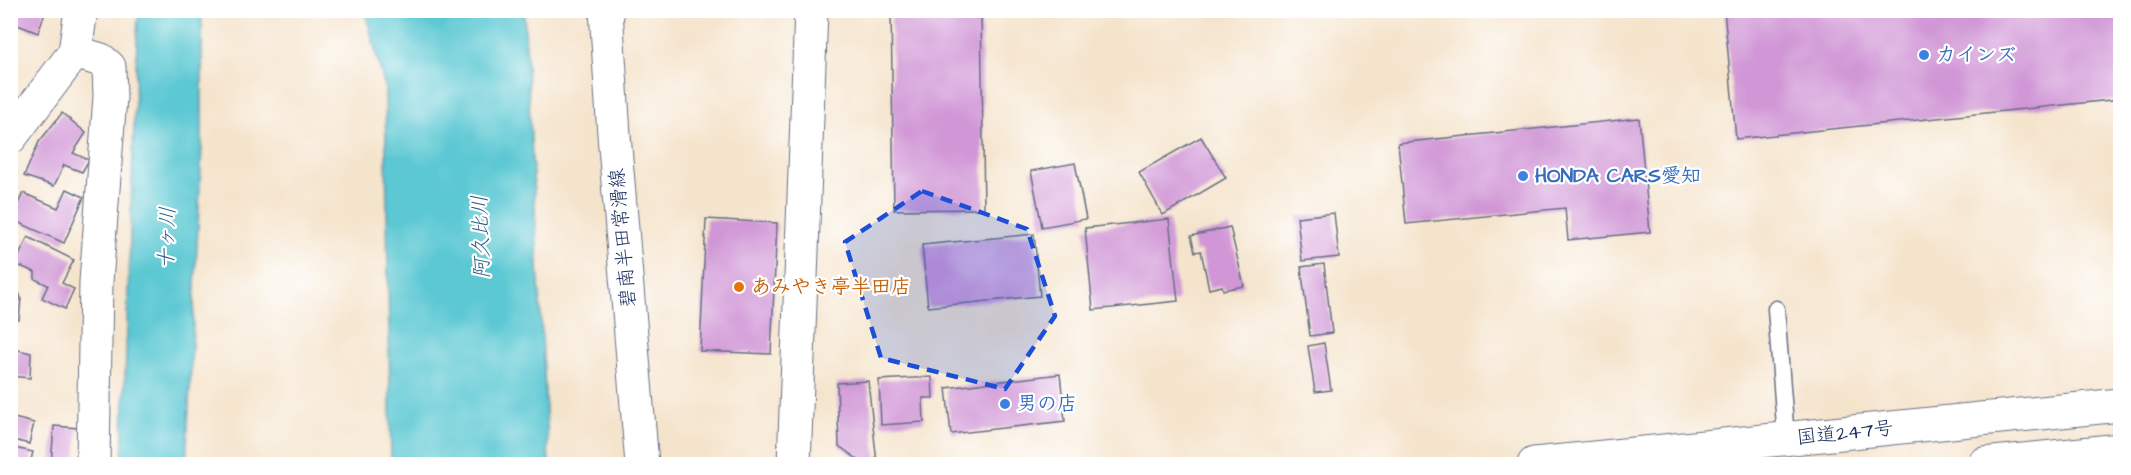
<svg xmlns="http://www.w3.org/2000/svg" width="2131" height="475" viewBox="0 0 2131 475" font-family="'Architects Daughter','Klee One',sans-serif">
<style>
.water{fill:#5cc8d3;stroke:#3c7c98;stroke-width:1.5}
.building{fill:#d096d6}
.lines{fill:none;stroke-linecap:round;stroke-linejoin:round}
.service-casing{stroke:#676e84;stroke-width:19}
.minor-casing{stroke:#676e84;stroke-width:35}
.secondary-casing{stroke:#676e84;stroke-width:35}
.trunk-casing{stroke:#676e84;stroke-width:35}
.service{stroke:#fff;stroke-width:16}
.minor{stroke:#fff;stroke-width:33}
.secondary{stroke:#fff;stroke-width:33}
.trunk{stroke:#fff;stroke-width:33}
.marked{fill:#1d4ed8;fill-opacity:0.2;stroke:#1d4ed8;stroke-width:4.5;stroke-dasharray:12 8;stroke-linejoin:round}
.shop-dot{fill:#3f7fe0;stroke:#fff;stroke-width:2}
.food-dot{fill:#e8710a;stroke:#fff;stroke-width:2}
.labels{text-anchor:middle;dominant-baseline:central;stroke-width:4.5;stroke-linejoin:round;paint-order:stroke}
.shop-label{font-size:20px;font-weight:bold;fill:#366cbe;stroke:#fff;text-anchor:start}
.street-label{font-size:20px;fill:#1b2f5e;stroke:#fff}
.food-label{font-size:20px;font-weight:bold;fill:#c56008;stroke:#fff;text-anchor:start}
.water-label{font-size:21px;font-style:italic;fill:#2e5d81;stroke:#fff}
</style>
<rect width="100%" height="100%" fill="#fff"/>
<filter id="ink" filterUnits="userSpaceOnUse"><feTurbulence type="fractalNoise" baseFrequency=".0167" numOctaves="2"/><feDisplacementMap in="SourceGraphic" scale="12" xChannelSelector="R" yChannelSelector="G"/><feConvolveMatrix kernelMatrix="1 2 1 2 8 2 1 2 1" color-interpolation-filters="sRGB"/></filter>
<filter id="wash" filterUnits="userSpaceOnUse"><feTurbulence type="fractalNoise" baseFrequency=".008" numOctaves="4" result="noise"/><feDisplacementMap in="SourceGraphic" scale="24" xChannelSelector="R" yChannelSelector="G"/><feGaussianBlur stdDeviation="1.35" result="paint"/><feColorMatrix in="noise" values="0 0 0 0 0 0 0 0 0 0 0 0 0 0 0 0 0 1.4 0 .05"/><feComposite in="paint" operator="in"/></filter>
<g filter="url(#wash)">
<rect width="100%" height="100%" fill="#f5e4cc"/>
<!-- water -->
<g class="water">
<polygon points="138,11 202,11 202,146 186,464 122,464"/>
<polygon points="365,11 524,11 549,464 391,464 385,88"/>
</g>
<g id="blocks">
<!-- building -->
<g class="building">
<polygon points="10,10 46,10 38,33 10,22"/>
<polygon points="891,10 981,10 984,209 894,210"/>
<polygon points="1724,10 2120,10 2120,99 1736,139"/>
<polygon points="62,113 86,133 73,153 89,160 82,172 64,165 54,186 24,176 39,142"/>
<polygon points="1639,118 1650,232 1568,240 1565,208 1406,224 1398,143"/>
<polygon points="1201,137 1226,178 1163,215 1139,172"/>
<polygon points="1075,163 1086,219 1042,227 1031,171"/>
<polygon points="67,189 84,197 64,243 11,219 23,193 58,208"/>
<polygon points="1334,213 1339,257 1302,261 1297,217"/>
<polygon points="706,219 777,223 771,354 700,351"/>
<polygon points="1169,219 1178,301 1093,310 1085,228"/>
<polygon points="1230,227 1244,286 1223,290 1222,286 1209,289 1201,251 1195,252 1191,236"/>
<polygon points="1034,234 1040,296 928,307 922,245"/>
<polygon points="28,237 74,260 62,283 74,289 65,309 42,298 48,285 35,279 35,272 15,264"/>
<polygon points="1324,264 1332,333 1310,336 1301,267"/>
<polygon points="10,271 21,298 19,320 10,317"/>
<polygon points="1324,343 1331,390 1315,392 1308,346"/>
<polygon points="10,348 31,353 30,378 10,376"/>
<polygon points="1060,374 1065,421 951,434 946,388"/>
<polygon points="932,377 933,398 923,398 924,422 881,425 879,380"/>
<polygon points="868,381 877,463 863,463 839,446 837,383"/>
<polygon points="10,417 34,423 29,444 10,439"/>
<polygon points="54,426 78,428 76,464 51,464"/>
<polygon points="10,447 33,452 30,464 10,464"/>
</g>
</g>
</g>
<g filter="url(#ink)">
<use href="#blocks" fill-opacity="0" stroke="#676e84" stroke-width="1.5"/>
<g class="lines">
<defs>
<polyline id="service" points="1776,309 1786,439"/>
<g id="minor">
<polyline points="75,52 101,60 109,67 110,97 96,282 93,464"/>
<polyline points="10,138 75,52 81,10"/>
<polyline points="794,464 811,10"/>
</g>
<polyline id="secondary" points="606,10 614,135 642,464"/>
<g id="trunk">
<polyline points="1534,464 2120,405"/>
<polyline points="1984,464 2120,450"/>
</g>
</defs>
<!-- service casing -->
<use href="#service" class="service-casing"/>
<!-- minor casing -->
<use href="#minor" class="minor-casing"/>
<!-- secondary casing -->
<use href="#secondary" class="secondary-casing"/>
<!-- trunk casing -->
<use href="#trunk" class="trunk-casing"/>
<!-- service -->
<use href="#service" class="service"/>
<!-- minor -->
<use href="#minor" class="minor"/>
<!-- secondary -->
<use href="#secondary" class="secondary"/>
<!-- trunk -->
<use href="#trunk" class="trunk"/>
</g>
</g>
<!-- marked area -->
<path class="marked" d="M922 191 1027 229 1055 316 1005 389 881 358 845 242Z"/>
<!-- markers -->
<g class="shop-dot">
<circle cx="1924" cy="55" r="6"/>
<circle cx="1523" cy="176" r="6"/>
<circle cx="1005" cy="404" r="6"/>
</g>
<circle class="food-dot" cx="739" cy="287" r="6"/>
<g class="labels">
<!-- shop labels -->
<g class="shop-label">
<text x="1936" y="55">カインズ</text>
<text x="1535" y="176">HONDA CARS愛知</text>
<text x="1017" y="404">男の店</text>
</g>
<!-- street labels -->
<g class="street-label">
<text transform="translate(623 238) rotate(-95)">碧南半田常滑線</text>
<text transform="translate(1845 433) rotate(-6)">国道247号</text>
</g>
<!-- food labels -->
<g class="food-label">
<text x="751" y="287">あみやき亭半田店</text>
</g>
<!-- water labels -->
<g class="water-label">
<text transform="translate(481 237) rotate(-92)">阿久比川</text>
<text transform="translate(167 238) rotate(-88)">十ヶ川</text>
</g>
</g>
<!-- margin -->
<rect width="2131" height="475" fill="none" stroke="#fff" stroke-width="36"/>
</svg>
